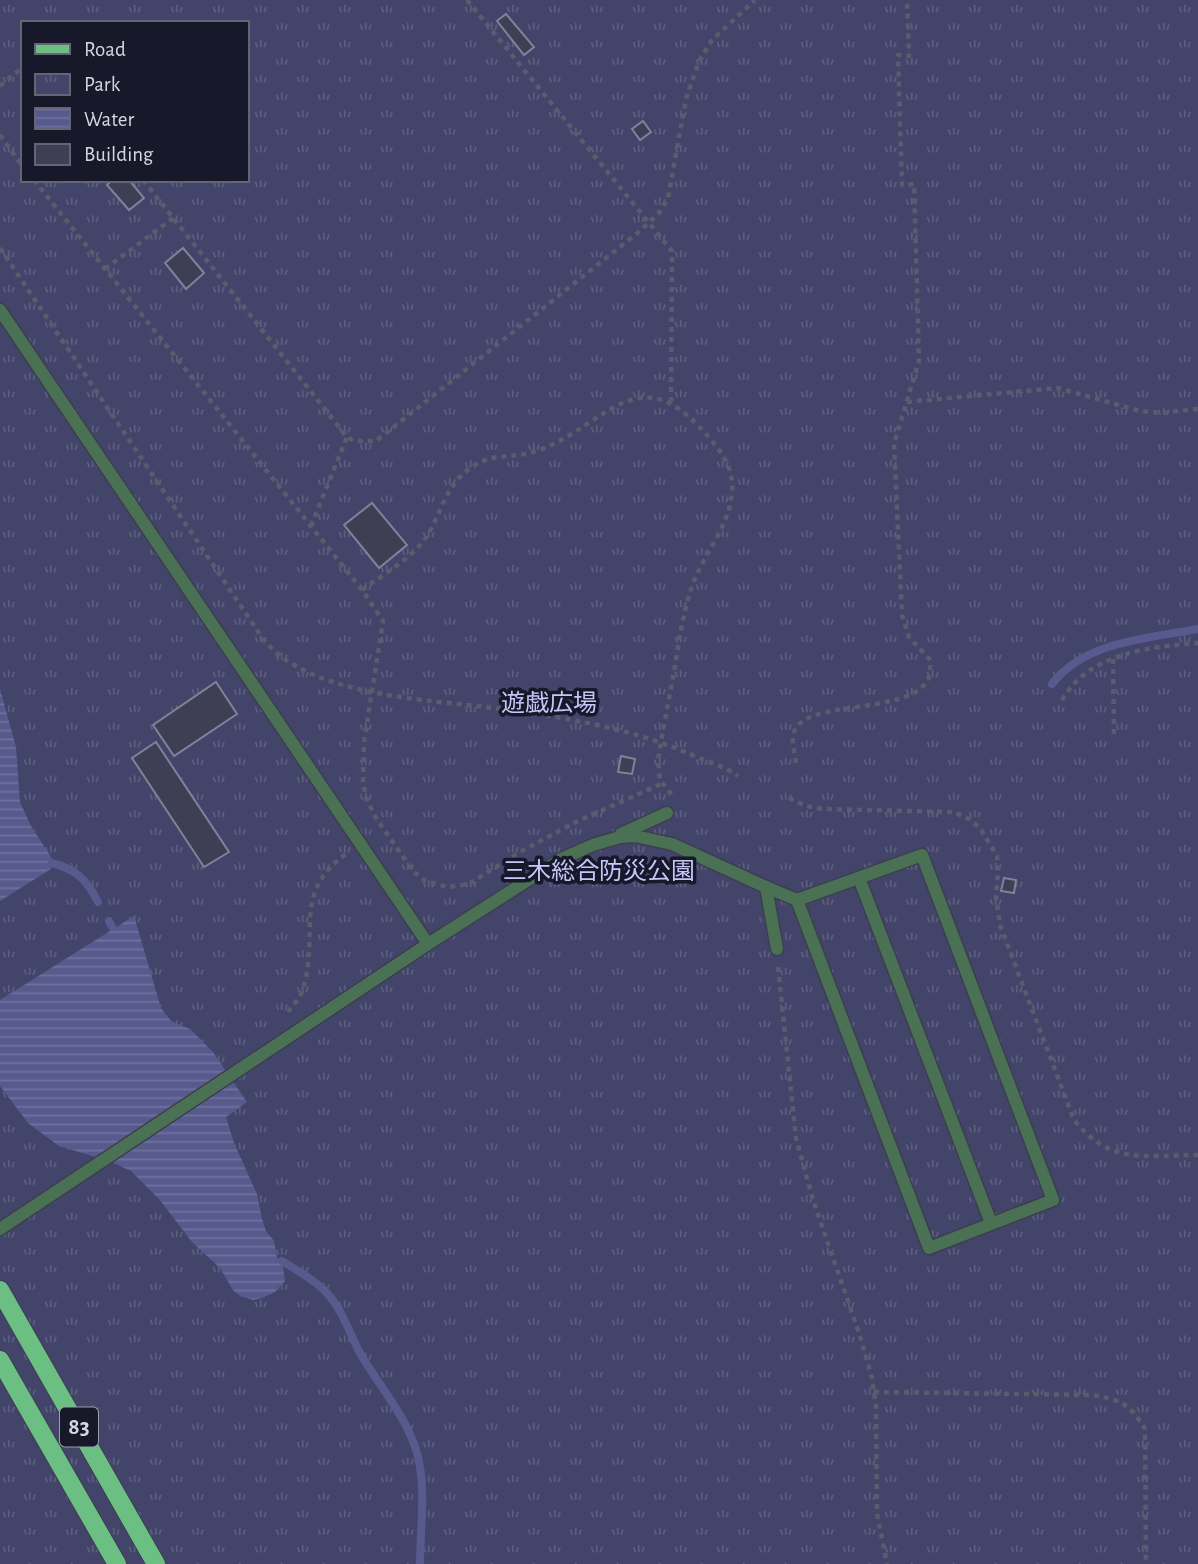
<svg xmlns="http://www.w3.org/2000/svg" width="1198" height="1564" viewBox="0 0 1198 1564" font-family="'Alegreya Sans','Noto Sans JP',sans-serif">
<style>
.park{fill:url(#park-tufts);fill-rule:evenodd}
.water{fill:url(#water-rules)}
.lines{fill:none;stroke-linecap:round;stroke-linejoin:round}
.stream{stroke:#585a8e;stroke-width:8}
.building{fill:#3e3f54;stroke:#808299;stroke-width:2}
.service-casing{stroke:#3d3e50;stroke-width:15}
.primary-casing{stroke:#3d3e50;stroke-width:20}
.path{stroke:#5a5c6d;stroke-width:4.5;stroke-dasharray:5 5;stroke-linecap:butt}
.service{stroke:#4a7153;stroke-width:12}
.primary{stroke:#6cbf82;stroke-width:18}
.labels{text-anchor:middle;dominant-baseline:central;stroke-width:7;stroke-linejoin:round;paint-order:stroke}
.shield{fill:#17182a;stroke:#9b9dac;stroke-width:2}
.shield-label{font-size:23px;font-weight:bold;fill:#d4d6e3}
.park-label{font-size:24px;fill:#c4c7f7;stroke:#17182a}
</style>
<defs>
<pattern id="park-tufts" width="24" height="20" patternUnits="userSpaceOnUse" patternTransform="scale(1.75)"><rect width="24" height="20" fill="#42446a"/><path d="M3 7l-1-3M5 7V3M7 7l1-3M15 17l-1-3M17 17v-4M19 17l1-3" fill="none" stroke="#5c5e7f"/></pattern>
<pattern id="water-rules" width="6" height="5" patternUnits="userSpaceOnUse" patternTransform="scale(1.75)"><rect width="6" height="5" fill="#585a8e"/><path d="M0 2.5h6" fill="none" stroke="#6f719e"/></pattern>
</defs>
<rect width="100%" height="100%" fill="#202134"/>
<!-- park -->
<path class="park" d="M0 0H1198V1564H0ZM23 23H247V180H23Z"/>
<!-- water -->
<g class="water">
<polygon points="0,689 16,747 20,802 31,826 53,860 51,869 0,901"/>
<polygon points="134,916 161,1008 171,1021 190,1029 213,1052 247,1102 226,1117 234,1143 257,1194 262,1219 266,1231 274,1241 277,1258 282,1261 285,1281 275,1292 262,1298 253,1300 240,1296 233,1290 220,1268 192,1242 159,1199 131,1171 109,1161 59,1146 28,1123 0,1086 0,1000"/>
</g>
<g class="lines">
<!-- stream -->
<g class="stream">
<path d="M1052 684C1085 641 1149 638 1198 629"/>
<path d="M52 863C76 869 87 880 98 902"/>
<polyline points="109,921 112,927"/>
<path d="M282 1261C296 1270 315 1280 326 1292 343 1310 349 1333 360 1353 381 1390 414 1424 420 1467 425 1498 420 1533 420 1564"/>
</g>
</g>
<!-- building -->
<g class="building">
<polygon points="506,14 534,47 524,55 497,21"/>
<polygon points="643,121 651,132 640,140 632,129"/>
<polygon points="112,180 129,180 144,198 129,210 107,185"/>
<polygon points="183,248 204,273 186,289 165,263"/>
<polygon points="372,503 407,545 379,568 344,525"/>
<polygon points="216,682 237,714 174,756 153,725"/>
<polygon points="156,742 229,852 204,867 132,758"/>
<polygon points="621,756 635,759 632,774 618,772"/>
<polygon points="1004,878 1016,880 1014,893 1001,891"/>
</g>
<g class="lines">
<defs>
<g id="service">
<polyline points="0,310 428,944"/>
<polyline points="621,834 667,813"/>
<polyline points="859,878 991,1223"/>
<polyline points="766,887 797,900 922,855 1053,1200 929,1248 797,900"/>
<polyline points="0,1229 428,944 561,859 593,845 620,837 635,836 672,844 766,887 777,949"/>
</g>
<g id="primary">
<polyline points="0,1290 156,1564"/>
<polyline points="0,1360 117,1564"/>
</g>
</defs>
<!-- service casing -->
<use href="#service" class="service-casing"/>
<!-- primary casing -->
<use href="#primary" class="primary-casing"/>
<!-- path -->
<g class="path">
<polyline points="467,0 672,251 671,402"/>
<polyline points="0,86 23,67"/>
<polyline points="0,135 23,167"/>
<polyline points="34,180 362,590 383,621 364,742 363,782 366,798 376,818 413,871 425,881 448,887 469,884 520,852 576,822 661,784"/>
<polyline points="143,180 347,437 354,441 376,441 640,231 659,213 668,198 686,99 699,61 712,40 755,0"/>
<path d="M0 248 263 639C309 696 424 699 493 708 564 717 633 728 699 758 712 763 727 768 738 776"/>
<polyline points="105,269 173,218"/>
<polyline points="907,402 1058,388 1140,411 1160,413 1198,409"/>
<polyline points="311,526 347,437"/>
<path d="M362 590C381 576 404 563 420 545 439 524 442 492 464 473 492 449 511 461 539 450 606 426 637 356 704 432 720 450 734 466 732 492 729 529 702 555 691 589 682 617 678 648 673 677 668 705 662 733 658 761L660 780 672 795"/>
<polyline points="1113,659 1114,734"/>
<path d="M1062 700C1089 653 1149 647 1198 643"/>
<path d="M796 763C795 754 792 744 793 736 798 697 905 717 927 681 931 675 930 667 930 660L909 637 902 615 894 444 919 361 914 184 902 185 898 55 909 56 907 0"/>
<path d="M789 798 806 806 822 809 954 812 969 819 980 828 997 856 998 873 996 896 1000 925 1074 1120C1112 1166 1144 1155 1198 1155"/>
<polyline points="778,967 796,1138 813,1200 859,1333 872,1378 876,1406 877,1514 887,1564"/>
<path d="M288 1012C293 1005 301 997 303 989 320 935 291 893 346 854"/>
<path d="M874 1392 1093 1395C1121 1400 1130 1404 1145 1429L1146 1564"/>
</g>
<!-- service -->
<use href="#service" class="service"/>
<!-- primary -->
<use href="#primary" class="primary"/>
</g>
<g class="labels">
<!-- shield labels -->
<rect class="shield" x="60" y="1407.5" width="38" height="39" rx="5"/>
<g class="shield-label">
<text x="79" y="1427">83</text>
</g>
<!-- park labels -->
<g class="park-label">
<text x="549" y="704">遊戯広場</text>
<text x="599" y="872">三木総合防災公園</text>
</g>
</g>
<!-- legend -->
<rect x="21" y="21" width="228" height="161" fill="#17182a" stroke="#636474" stroke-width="2"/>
<rect x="35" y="44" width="35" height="10" fill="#6cbf82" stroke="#636474" stroke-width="2"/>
<text x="84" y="56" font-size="21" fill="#d4d6e3">Road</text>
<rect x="35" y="74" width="35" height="21" fill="url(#park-tufts)" stroke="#636474" stroke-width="2"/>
<text x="84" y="91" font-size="21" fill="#d4d6e3">Park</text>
<rect x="35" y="108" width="35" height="21" fill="url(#water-rules)" stroke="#636474" stroke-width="2"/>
<text x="84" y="126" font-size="21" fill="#d4d6e3">Water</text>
<rect x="35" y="144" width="35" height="21" fill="#3e3f54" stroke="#636474" stroke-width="2"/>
<text x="84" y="161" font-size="21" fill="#d4d6e3">Building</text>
</svg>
